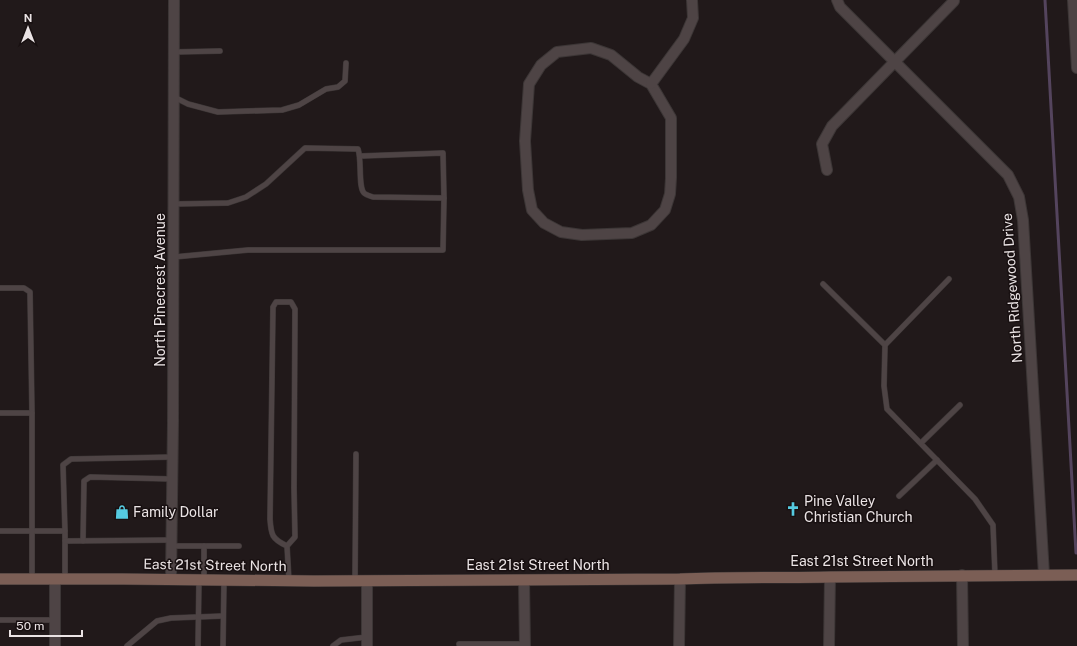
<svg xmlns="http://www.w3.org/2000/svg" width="1077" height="646" viewBox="0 0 1077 646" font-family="'Public Sans',sans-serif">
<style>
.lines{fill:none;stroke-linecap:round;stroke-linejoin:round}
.stream{stroke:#54445d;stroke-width:3}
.service-casing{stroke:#3c3636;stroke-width:6}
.minor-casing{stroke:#3c3636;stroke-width:12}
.secondary-casing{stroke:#3c3636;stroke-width:12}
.service{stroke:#4e4445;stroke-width:5}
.minor{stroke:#4e4445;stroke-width:10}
.secondary{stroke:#7b5e55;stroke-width:11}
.labels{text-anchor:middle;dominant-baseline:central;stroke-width:3;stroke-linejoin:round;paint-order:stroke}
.street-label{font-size:14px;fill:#eae3e4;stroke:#181011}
.poi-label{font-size:14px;fill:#eae3e4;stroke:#181011;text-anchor:start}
</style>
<rect width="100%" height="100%" fill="#21191a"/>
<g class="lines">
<!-- stream -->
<polyline class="stream" points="1045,0 1076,553"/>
<defs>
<g id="service">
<polyline points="174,52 220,51"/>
<polyline points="174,97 188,104 218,112 282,110 299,105 326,89 338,87 345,81 346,63"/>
<polyline points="361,156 443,153 444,198"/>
<path d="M174 257 248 250H443L444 198 373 197C370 196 366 195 364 193 358 187 362 160 358 149L305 148 266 184 246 197 228 203 174 204"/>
<polyline points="823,284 885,345 884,386 887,409 975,499 993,525 995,575"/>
<polyline points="0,288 24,288 30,292 32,413 0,413"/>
<polyline points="885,345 949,279"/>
<polyline points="32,413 32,531 65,531 65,579"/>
<polyline points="921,443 960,405"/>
<polyline points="899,496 937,460"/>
<polyline points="0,531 32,531 32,579"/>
<polyline points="65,531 63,465 71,459 173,457"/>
<polyline points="65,541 172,540"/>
<polyline points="83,541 84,481 90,477 172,479"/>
<polyline points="172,546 239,546"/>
<polyline points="204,546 204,580"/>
<path d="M287 546 295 537 294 488 295 309 291 302H276L273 307 270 519C271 535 272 539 287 546L289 581"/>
<polyline points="355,581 356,454"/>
<polyline points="0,620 55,620"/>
<polyline points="459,644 525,644"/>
<polyline points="127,646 157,621 171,618 223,616"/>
<polyline points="198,646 199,579"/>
<polyline points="223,646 224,580"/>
<polyline points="333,646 341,640 367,637"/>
</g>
<g id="minor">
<polyline points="837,0 840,7 1008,175 1019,197 1023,220 1044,575"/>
<polyline points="1073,0 1077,68"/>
<polygon points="591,48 611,55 638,77 651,84 671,118 671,178 670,194 665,210 651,225 632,233 582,235 561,232 544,223 532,210 528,190 525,141 529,84 541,65 557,52"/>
<polyline points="651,84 684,39 693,18 692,0"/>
<polyline points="827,170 822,144 832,126 954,1"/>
<polyline points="962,575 963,646"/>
<polyline points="55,579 55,646"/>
<polyline points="171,579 173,423 174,0"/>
<polyline points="524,580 525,646"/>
<polyline points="367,581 367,646"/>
<polyline points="679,646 680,579"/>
<polyline points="829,646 830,577"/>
</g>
<path id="secondary" d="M0 579H123L314 581 680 579C730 577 781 578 831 577 913 577 995 575 1077 575"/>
</defs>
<!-- service casing -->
<use href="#service" class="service-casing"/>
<!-- minor casing -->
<use href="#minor" class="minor-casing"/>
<!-- secondary casing -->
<use href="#secondary" class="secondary-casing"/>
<!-- service -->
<use href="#service" class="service"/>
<!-- minor -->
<use href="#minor" class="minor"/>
<!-- secondary -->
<use href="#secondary" class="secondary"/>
</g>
<!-- icons -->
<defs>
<symbol id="church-bare" viewBox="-9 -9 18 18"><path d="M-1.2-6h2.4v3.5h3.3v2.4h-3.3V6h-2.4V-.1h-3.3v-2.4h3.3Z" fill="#55cae0" stroke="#181011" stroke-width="2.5" paint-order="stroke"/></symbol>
<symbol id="shop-bare" viewBox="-9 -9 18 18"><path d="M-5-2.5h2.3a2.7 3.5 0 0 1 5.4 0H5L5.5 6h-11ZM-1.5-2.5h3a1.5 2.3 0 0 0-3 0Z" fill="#55cae0" stroke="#181011" stroke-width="2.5" paint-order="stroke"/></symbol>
</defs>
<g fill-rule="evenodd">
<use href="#church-bare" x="783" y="499" width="20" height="20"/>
<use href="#shop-bare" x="112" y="502" width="20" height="20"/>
</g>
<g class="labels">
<!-- street labels -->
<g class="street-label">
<text transform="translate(1012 288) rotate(-94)">North Ridgewood Drive</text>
<text transform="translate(160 290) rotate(-90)">North Pinecrest Avenue</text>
<text x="862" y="561">East 21st Street North</text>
<text transform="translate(215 565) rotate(1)">East 21st Street North</text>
<text x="538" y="565">East 21st Street North</text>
</g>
<!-- poi labels -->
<g class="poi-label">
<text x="804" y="501">Pine Valley<tspan x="804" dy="16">Christian Church</tspan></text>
<text x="133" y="512">Family Dollar</text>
</g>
</g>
<!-- north arrow -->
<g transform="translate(28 28)" stroke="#181011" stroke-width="3" paint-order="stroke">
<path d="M0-3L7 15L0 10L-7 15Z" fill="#eae3e4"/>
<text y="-6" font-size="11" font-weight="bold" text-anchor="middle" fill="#eae3e4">N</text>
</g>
<!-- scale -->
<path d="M10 630v6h72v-6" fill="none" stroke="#eae3e4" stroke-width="2"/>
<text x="16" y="630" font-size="12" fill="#eae3e4" stroke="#181011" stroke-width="3" paint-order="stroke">50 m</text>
</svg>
